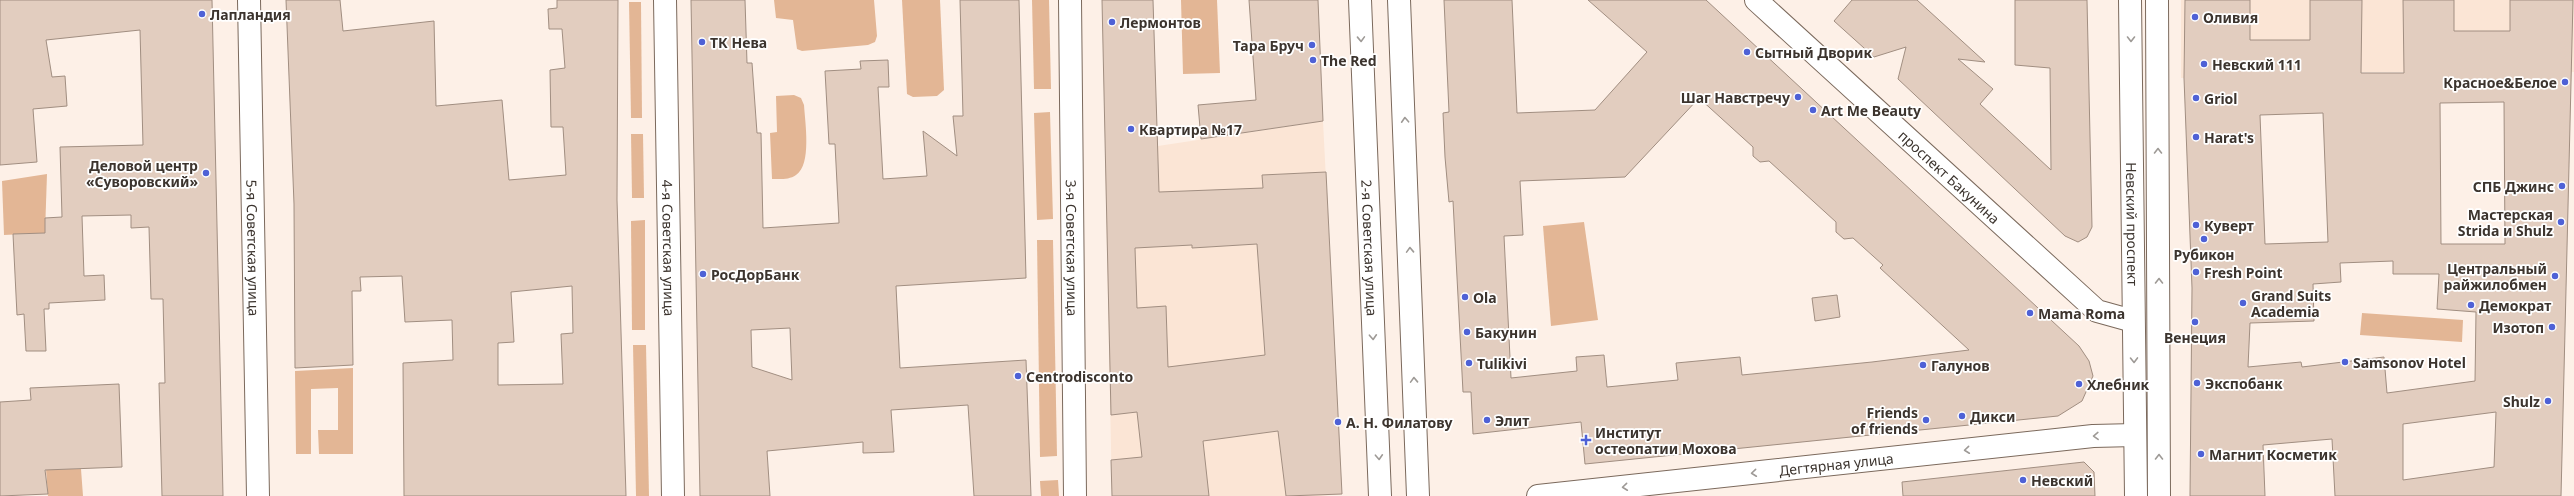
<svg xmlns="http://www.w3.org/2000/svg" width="2574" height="496" viewBox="0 0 2574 496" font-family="'Noto Sans',sans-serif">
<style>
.built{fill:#fbe5d5}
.green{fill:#e3b695}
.building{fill:#e2cdbf;stroke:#a18e81;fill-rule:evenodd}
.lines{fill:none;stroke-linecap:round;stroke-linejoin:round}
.minor-casing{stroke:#7b695c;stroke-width:24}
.tertiary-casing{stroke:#7b695c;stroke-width:24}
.primary-casing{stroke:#7b695c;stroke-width:24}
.minor{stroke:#fff;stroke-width:22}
.tertiary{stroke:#fff;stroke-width:22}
.primary{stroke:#fff;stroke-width:22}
.oneway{stroke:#9e9a96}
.poi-dot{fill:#4e61d6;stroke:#fff;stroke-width:1.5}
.labels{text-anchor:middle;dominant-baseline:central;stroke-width:3.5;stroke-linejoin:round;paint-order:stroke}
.poi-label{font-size:14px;font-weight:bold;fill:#3c342e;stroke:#fff;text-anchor:start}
.street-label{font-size:14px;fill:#3c342e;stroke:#fff}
</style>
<rect width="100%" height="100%" fill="#fdf0e7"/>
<!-- built -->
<g class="built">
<polygon points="2181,0 2574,0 2574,72 2361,72 2181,78"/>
<polygon points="1323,121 1342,494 1320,496 1112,496 1105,154"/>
</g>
<!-- green -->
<g class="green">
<polygon points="774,0 874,0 877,36 875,42 868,45 802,51 797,49 793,20 776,18"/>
<polygon points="902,0 940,0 944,90 937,96 913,97 907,94"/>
<polygon points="1032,0 1049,0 1051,89 1034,89"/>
<polygon points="1181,0 1217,0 1220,73 1183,74"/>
<polygon points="629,2 641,2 642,118 631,118"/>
<path d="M794 95 801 98 804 105C805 122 812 165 796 175 789 180 780 179 772 179L770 133 777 132 776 96Z"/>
<polygon points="1050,112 1053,219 1037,220 1034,113"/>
<polygon points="631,134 643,134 644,198 632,198"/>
<polygon points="47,174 45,233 4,235 2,181"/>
<polygon points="645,220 645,330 632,330 631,221"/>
<polygon points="1584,222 1598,320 1551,326 1543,226"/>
<polygon points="1037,240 1053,240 1057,456 1040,457"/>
<polygon points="2362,313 2463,320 2462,342 2360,335"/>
<polygon points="633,345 646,345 649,496 636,496"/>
<polygon points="353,368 353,454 319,454 318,430 338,430 338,388 311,389 311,454 296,454 295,371"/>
<polygon points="45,456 63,456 64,469 81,469 83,496 48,496"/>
<polygon points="1058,480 1059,496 1041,496 1040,481"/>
</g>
<!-- building -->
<g class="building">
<polygon points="0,0 212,0 223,496 162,496 159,383 165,383 163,299 151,299 149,227 131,228 131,215 82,216 84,276 104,275 105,300 49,303 49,309 44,309 46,351 26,351 24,314 17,315 13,234 45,233 45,218 62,217 60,147 143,145 140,30 46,40 52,77 65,76 67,106 33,109 37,162 0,165"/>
<path d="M286 0H340L343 31 434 21 436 106 502 100 509 180 566 175 563 127H551L550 70 565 68 562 29H549L548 9 557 8V0H618L617 200 626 496H404L403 363 453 360 452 320 405 322 402 276 360 277 361 291H352L353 365 295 368 294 204ZM572 286 573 333 561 334 563 384 498 385V343L514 342 511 292Z"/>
<path d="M691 0H745L747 63H752L757 133H761L763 228 839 223 835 144H829L825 71 861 69 860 61 888 60 889 87H878L883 179 927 176 923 131 957 156 953 116H963L960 0H1019L1026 278 896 286 900 368 1026 360 1031 496H974L968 405 891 410 894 452 863 453V442L767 451 770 496H700ZM790 328 792 380 752 367 751 330Z"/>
<path d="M1102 0H1153L1159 192 1263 188 1262 175 1326 172 1342 494 1286 496 1278 431 1203 441 1209 496H1112L1111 460 1142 457 1137 412 1111 415ZM1257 244 1265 355 1168 367 1166 306 1137 308 1135 248 1192 245V248Z"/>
<polygon points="1249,0 1318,0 1323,121 1201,139 1198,105 1256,100"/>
<path d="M1444 0H1512L1517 113 1595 110 1647 52 1588 0H1706L2079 346 2089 361 2093 376 2082 401 2058 416 1585 464 1581 422 1473 434 1471 392H1463L1453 201 1449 202 1445 157 1443 113 1449 112ZM1699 98 1753 147V156L1760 162 1769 161 1836 222V232L1844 239 1853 238 1883 265 1880 268 1969 350 1872 362 1742 375 1740 357 1676 363 1678 380 1607 387 1604 355 1576 357 1577 371 1511 378 1504 236 1523 235 1520 181 1625 177Z"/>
<polygon points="1852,0 1917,0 1985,62 1958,59 1993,89 1980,104 2051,170 2050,68 2015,65 2015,0 2087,0 2092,227 2087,237 2078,242 2065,236 1898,79 1906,47 1874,57 1834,21"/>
<path d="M2185 0H2250V40H2310V0H2362L2361 73H2404L2403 0H2454V31H2510V0H2573L2561 496H2335L2332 439 2263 445 2265 496H2190L2192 288 2184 78ZM2504 102 2505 244H2441L2440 103ZM2323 113 2328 242 2265 244 2260 115ZM2393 261V274H2439L2437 309 2476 312 2475 381 2387 393 2384 357 2302 367 2301 362 2248 367 2250 323 2314 321 2313 284 2341 282 2340 263ZM2496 412 2494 467 2403 480V424Z"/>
<polygon points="1837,295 1840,317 1815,321 1812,298"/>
<polygon points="119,384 122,467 45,470 48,494 0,496 0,402 31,400 30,388"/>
<polygon points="2084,462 2094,472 2095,496 1903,496 1902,482"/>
</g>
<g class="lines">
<defs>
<g id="minor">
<path id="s1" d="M249 0 258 496"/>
<path id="s2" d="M665 0 673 496"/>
<path id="s3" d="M1070 0 1075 496"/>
<polyline points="2157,0 2159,496"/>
<path id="s4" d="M1538 496 2093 436 2135 435"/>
</g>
<g id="tertiary">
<path id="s5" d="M1360 0 1380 496"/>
<polyline points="1399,0 1418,496"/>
<path id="s6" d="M1756 0 2097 311 2133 321"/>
</g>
<g id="primary">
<path id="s7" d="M2130 0 2136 496"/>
</g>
</defs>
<!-- minor casing -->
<use href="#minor" class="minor-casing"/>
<!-- tertiary casing -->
<use href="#tertiary" class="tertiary-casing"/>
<!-- primary casing -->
<use href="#primary" class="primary-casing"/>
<!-- minor -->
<use href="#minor" class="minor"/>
<!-- tertiary -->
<use href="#tertiary" class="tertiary"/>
<!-- primary -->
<use href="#primary" class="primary"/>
</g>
<!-- one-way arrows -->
<defs><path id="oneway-chevron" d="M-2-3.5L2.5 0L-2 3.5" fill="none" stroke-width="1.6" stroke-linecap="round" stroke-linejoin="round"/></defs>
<g class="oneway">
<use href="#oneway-chevron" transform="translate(1361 39) rotate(88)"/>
<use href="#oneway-chevron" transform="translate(2131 39) rotate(90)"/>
<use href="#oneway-chevron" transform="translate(1405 120) rotate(-93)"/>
<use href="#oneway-chevron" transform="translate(2158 151) rotate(-90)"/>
<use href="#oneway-chevron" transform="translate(1410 250) rotate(-92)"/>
<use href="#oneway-chevron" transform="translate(2159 281) rotate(-90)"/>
<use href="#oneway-chevron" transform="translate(1373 337) rotate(87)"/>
<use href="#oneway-chevron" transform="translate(2134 360) rotate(89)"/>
<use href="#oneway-chevron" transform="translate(1414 380) rotate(-92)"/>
<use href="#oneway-chevron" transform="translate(2096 436) rotate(178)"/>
<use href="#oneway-chevron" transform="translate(1967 450) rotate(174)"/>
<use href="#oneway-chevron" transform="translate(1379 457) rotate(87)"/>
<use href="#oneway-chevron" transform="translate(2159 457) rotate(-90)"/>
<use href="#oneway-chevron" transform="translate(1754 473) rotate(174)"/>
<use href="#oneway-chevron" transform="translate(1625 487) rotate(174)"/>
</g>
<!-- markers -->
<g class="poi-dot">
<circle cx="202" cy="14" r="4"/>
<circle cx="2195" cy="17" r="4"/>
<circle cx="1112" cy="22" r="4"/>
<circle cx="702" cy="42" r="4"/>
<circle cx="1312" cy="45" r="4"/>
<circle cx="1747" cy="52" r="4"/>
<circle cx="1313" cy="60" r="4"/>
<circle cx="2204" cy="64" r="4"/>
<circle cx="2565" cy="82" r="4"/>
<circle cx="1798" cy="97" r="4"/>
<circle cx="2196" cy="98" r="4"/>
<circle cx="1813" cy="110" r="4"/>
<circle cx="1131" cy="129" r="4"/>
<circle cx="2196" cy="137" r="4"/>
<circle cx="206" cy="173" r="4"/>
<circle cx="2562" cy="186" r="4"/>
<circle cx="2561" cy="222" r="4"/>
<circle cx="2196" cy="225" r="4"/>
<circle cx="2204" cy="239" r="4"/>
<circle cx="2196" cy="272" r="4"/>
<circle cx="703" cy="274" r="4"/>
<circle cx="2555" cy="276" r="4"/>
<circle cx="1465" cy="297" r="4"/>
<circle cx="2243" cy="303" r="4"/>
<circle cx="2471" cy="305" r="4"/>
<circle cx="2030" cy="313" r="4"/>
<circle cx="2195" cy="322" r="4"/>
<circle cx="2552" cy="327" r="4"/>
<circle cx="1467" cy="332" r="4"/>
<circle cx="2345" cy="362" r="4"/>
<circle cx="1469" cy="363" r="4"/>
<circle cx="1923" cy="365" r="4"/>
<circle cx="1018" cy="376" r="4"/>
<circle cx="2197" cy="383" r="4"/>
<circle cx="2079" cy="384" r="4"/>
<circle cx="2548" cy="401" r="4"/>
<circle cx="1962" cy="416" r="4"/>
<circle cx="1487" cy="420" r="4"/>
<circle cx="1926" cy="420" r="4"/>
<circle cx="1338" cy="422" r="4"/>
<path d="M1584 434h4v4h4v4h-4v4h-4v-4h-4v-4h4z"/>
<circle cx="2201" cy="454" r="4"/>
<circle cx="2023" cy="480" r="4"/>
</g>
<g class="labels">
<!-- poi labels -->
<g class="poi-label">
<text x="210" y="14">Лапландия</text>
<text x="2203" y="17">Оливия</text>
<text x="1120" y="22">Лермонтов</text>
<text x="710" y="42">ТК Нева</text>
<text x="1304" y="45" text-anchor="end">Тара Бруч</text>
<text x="1755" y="52">Сытный Дворик</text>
<text x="1321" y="60">The Red</text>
<text x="2212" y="64">Невский 111</text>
<text x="2557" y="82" text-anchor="end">Красное&amp;Белое</text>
<text x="1790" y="97" text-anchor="end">Шаг Навстречу</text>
<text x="2204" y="98">Griol</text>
<text x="1821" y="110">Art Me Beauty</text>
<text x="1139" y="129">Квартира №17</text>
<text x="2204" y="137">Harat's</text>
<text x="198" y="165" text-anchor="end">Деловой центр<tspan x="198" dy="16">«Суворовский»</tspan></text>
<text x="2554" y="186" text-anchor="end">СПБ Джинс</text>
<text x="2553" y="214" text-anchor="end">Мастерская<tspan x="2553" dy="16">Strida и Shulz</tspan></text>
<text x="2204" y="225">Куверт</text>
<text x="2204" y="254" text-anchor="middle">Рубикон</text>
<text x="2547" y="268" text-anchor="end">Центральный<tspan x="2547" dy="16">райжилобмен</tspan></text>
<text x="2204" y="272">Fresh Point</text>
<text x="711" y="274">РосДорБанк</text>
<text x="2251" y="295">Grand Suits<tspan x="2251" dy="16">Academia</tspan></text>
<text x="1473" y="297">Ola</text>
<text x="2479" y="305">Демократ</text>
<text x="2038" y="313">Mama Roma</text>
<text x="2544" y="327" text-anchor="end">Изотоп</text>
<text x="1475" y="332">Бакунин</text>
<text x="2195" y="337" text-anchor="middle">Венеция</text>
<text x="2353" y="362">Samsonov Hotel</text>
<text x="1477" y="363">Tulikivi</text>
<text x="1931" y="365">Галунов</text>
<text x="1026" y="376">Centrodisconto</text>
<text x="2205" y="383">Экспобанк</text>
<text x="2087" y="384">Хлебник</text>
<text x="2540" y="401" text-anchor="end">Shulz</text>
<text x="1918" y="412" text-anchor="end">Friends<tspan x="1918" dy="16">of friends</tspan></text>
<text x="1970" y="416">Дикси</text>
<text x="1495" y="420">Элит</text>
<text x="1346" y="422">А. Н. Филатову</text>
<text x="1595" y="432">Институт<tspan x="1595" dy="16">остеопатии Мохова</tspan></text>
<text x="2209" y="454">Магнит Косметик</text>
<text x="2031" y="480">Невский</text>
</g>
<!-- street labels -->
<g class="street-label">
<text stroke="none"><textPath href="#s6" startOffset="262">проспект Бакунина</textPath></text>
<text stroke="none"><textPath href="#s7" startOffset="224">Невский проспект</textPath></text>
<text stroke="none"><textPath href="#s1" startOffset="248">5-я Советская улица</textPath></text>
<text stroke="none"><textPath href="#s2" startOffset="248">4-я Советская улица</textPath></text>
<text stroke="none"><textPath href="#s3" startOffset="248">3-я Советская улица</textPath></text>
<text stroke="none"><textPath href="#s5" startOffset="248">2-я Советская улица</textPath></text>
<text stroke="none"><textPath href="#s4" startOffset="300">Дегтярная улица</textPath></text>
</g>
</g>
</svg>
